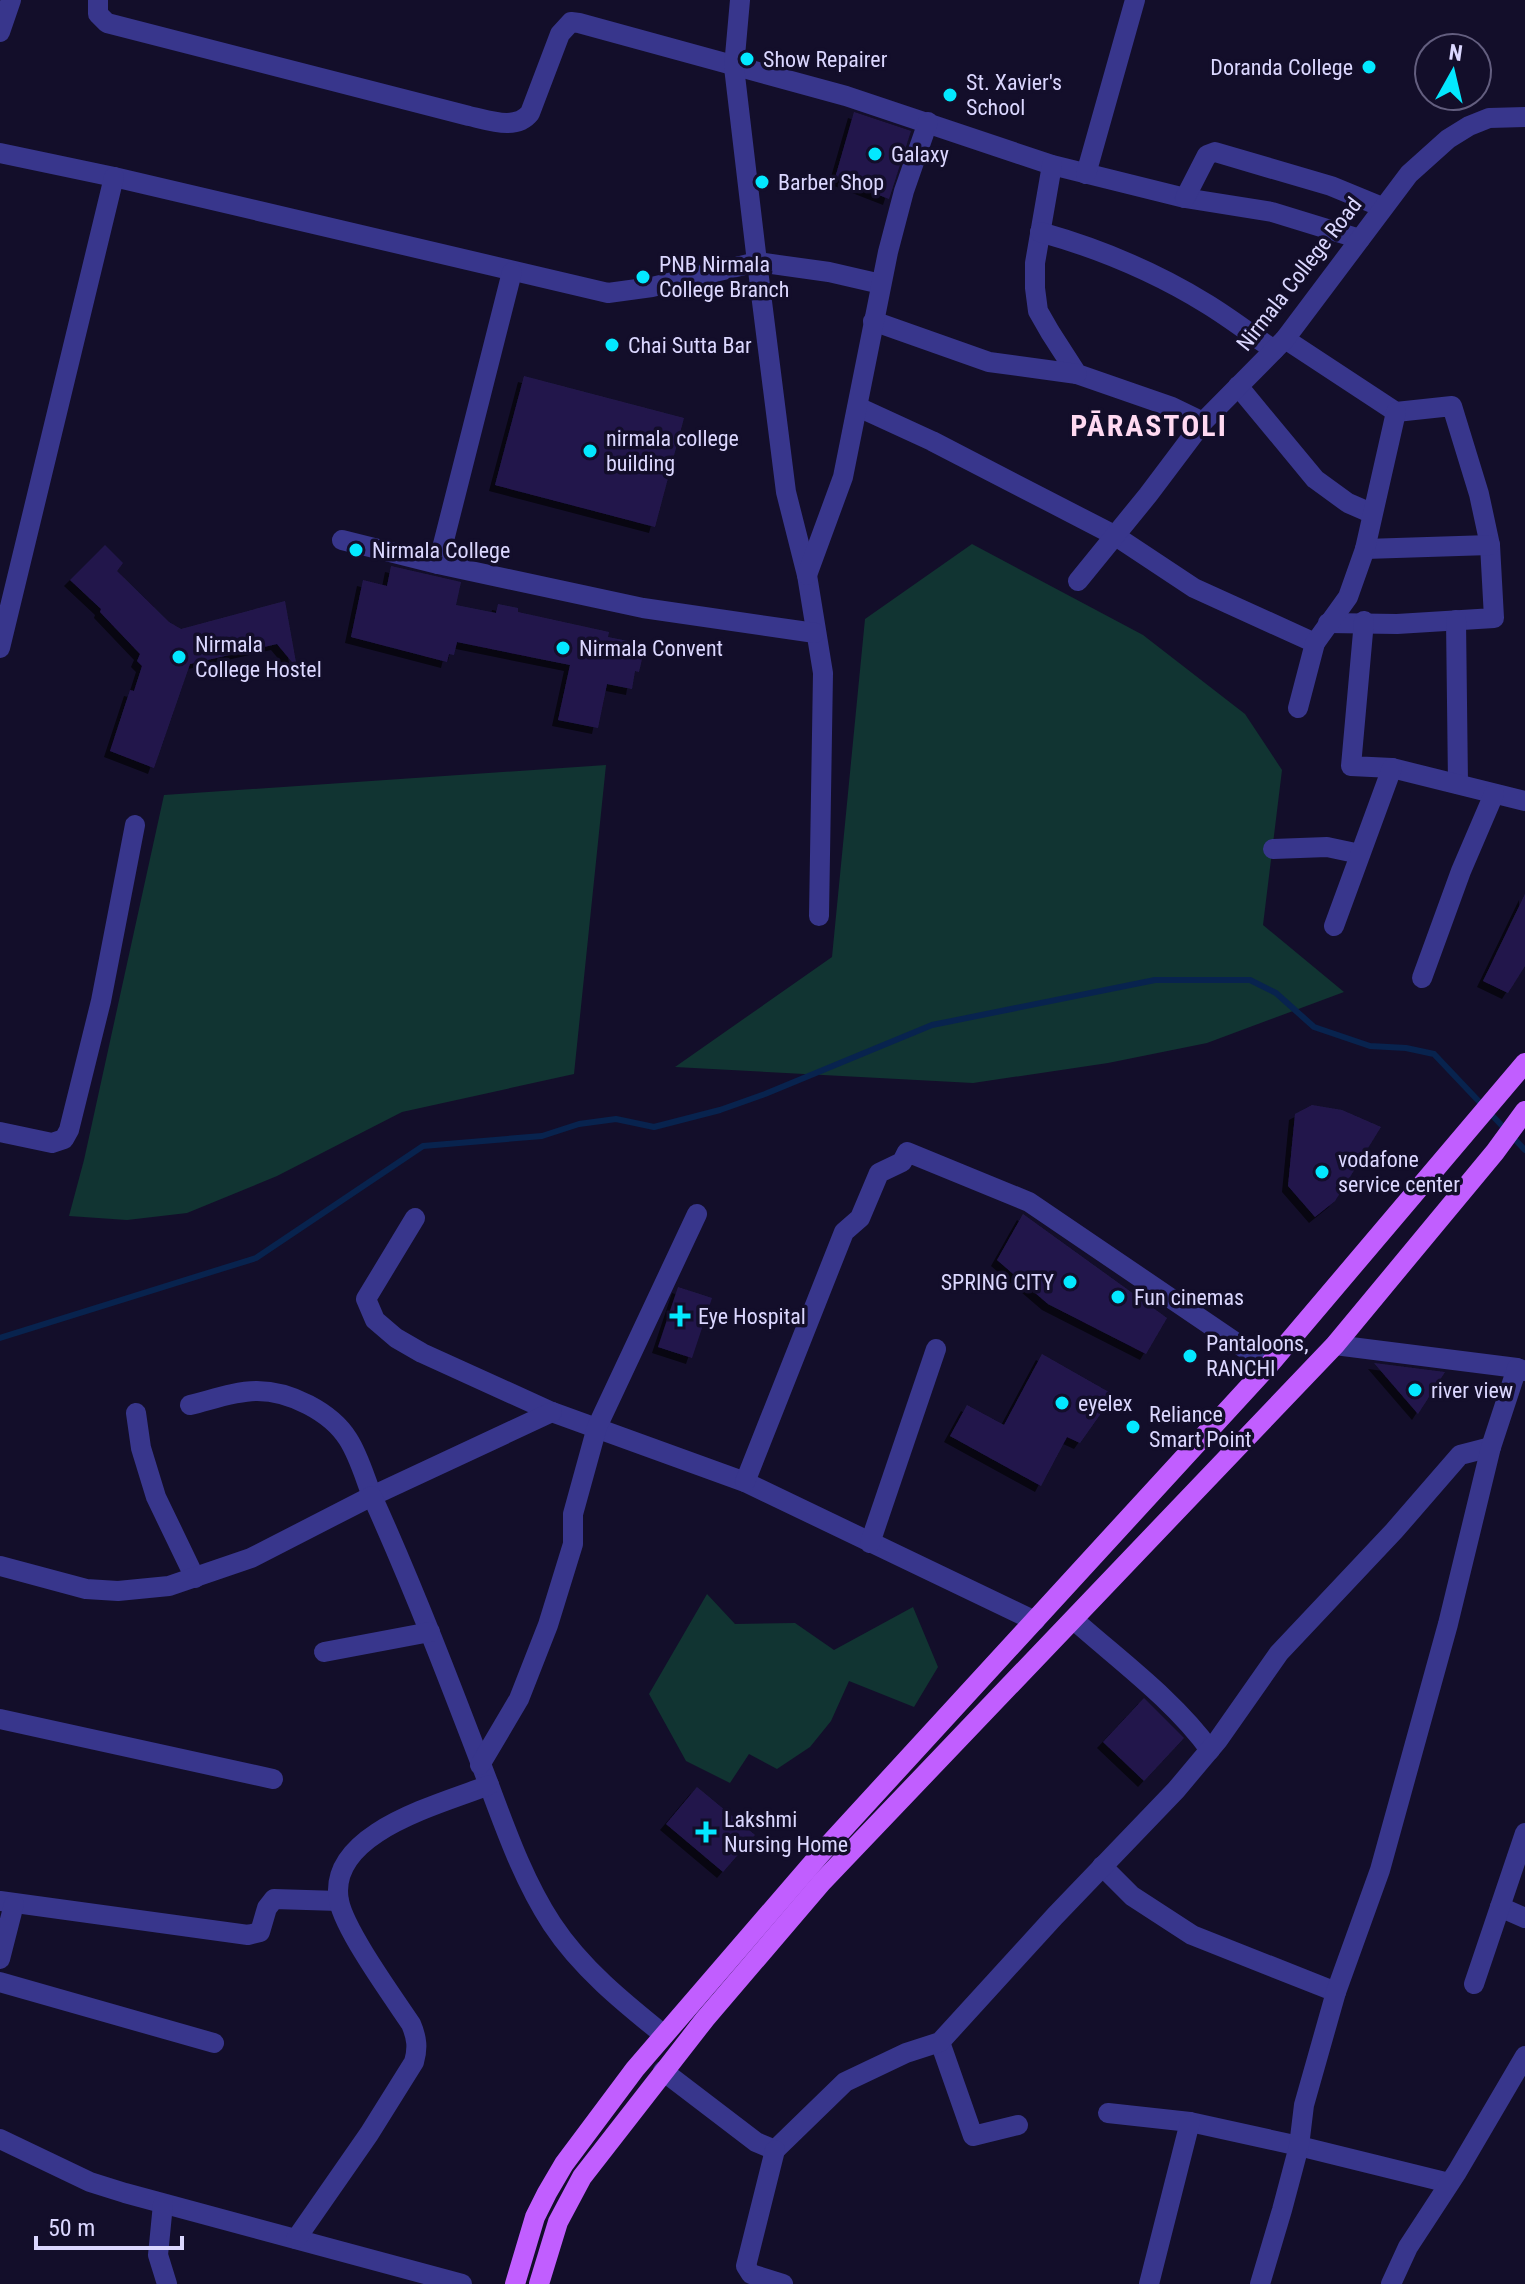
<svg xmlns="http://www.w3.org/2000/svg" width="1525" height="2284" viewBox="0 0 1525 2284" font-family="'Roboto Condensed',sans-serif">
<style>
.green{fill:#113432}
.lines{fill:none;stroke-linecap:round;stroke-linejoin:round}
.stream{stroke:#08234e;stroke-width:6}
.building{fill:#23194c;filter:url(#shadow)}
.minor{stroke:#38368c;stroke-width:20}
.major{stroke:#c15eff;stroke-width:20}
.poi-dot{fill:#03e8ff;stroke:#130e2a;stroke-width:3}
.labels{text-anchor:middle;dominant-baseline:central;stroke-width:7;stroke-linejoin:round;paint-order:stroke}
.poi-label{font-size:22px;fill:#dbd7ff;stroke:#130e2a;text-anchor:start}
.street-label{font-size:22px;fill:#dbd7ff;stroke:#130e2a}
.district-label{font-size:30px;font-weight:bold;letter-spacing:2px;fill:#ffd9f1;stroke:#130e2a}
</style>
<defs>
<filter id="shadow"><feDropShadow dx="-6" dy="6" stdDeviation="0" flood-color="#0009"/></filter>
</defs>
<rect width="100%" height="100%" fill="#130e2a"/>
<!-- green -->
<g class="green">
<polygon points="972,544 1143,635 1245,714 1282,770 1263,925 1344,992 1207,1043 1108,1063 973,1083 675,1067 832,957 865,619"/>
<polygon points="606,765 574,1074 402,1112 277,1176 187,1213 127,1220 69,1216 84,1160 164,795"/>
<polygon points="707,1594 735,1624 795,1623 834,1650 913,1607 938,1667 914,1707 849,1681 831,1721 810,1747 777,1769 749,1754 730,1783 686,1761 649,1694"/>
</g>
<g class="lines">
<!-- stream -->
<polyline class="stream" points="0,1338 256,1258 423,1146 542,1136 579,1124 616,1119 654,1127 720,1110 765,1094 932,1025 1155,980 1250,980 1276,993 1314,1027 1370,1046 1406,1048 1434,1054 1525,1150"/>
</g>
<!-- building -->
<g class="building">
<polygon points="854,112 911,131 889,199 835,178"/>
<polygon points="524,376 684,418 655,527 495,485"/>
<polygon points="105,545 123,563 117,571 169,622 181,629 285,601 297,668 277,644 190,664 154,768 110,751 130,690 134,691 142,666 137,661 140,654 100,612 101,609 70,580"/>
<polygon points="391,566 461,582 456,605 496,613 498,604 518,608 518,612 609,632 608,637 633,642 632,647 644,650 639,672 635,671 632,689 607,684 598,728 558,720 570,665 457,642 454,655 449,654 447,662 351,637 363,580 387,586"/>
<polygon points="1525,894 1525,966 1508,993 1483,981"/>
<polygon points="1312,1105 1342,1110 1381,1127 1335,1201 1315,1217 1288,1186 1295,1114"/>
<polygon points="1023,1214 1167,1318 1146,1354 1048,1304 997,1260"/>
<polygon points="678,1287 712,1298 692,1358 658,1347"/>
<polygon points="1042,1354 1114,1395 1080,1443 1067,1437 1041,1486 950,1436 967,1405 1004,1425"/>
<polygon points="1374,1363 1445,1372 1418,1414"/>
<polygon points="1144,1698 1184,1738 1144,1781 1103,1742"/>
<polygon points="697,1787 755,1835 723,1872 666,1824"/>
</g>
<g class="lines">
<!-- minor -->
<g class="minor">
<path d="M98 0V14L107 23 469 116C488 120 516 131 530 113L560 34 571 22 579 23 846 96 1052 165 1185 198 1272 212 1360 239"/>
<polyline points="740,0 734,67 757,262 786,492 807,575 823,673 819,916"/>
<polyline points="0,32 11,0"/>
<polyline points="0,153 114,177 608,293 652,287 757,262 829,272 881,284"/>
<polyline points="1052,165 1035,263 1035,288 1038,311 1050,332 1077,374 1172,407 1203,422"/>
<polyline points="1086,174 1135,0"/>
<polyline points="1185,198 1207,155 1215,152 1331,186 1382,207"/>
<path d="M1040 232C1097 248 1157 273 1207 304 1230 318 1252 335 1274 350"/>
<polyline points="873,321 989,362 1077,374"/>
<polyline points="1285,339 1396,412 1452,406 1479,494 1490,545 1494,618 1397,624 1328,623"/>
<polyline points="1238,386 1315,479 1348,503 1371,513"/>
<polyline points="858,407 932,441 1114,535 1194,588 1315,643"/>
<polyline points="342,540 438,564 643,608 815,633"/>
<polyline points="1365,549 1490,545"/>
<polyline points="438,564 512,272"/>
<polyline points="807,575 843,477 888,252 904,191 928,122"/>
<polyline points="1078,581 1148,495 1203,422 1285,339 1409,174 1448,139 1469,126 1489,118 1525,117"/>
<polyline points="1456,620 1458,784"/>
<polyline points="1364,621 1351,766 1392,768 1525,801"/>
<polyline points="0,648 114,177"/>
<polyline points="1298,708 1315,643 1348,597 1365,549 1396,412"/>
<polyline points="1273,849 1327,847 1360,854"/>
<polyline points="1334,926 1392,768"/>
<polyline points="1422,978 1461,871 1494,794"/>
<polyline points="0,1132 52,1143 64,1139 69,1130 101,1001 135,825"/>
<polyline points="415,1218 366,1299 375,1320 396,1338 422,1353 552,1412 745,1482 1035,1621"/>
<polyline points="1335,1345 1517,1368"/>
<path d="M190 1405C211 1400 235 1391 257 1391 290 1391 331 1412 348 1439 359 1456 365 1478 372 1496L552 1412"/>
<polyline points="136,1413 141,1448 156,1497 195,1578"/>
<polyline points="745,1482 844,1232 860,1218 879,1173 902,1162 907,1152 1029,1202 1269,1365"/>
<polyline points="870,1543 936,1349"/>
<path d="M0 1566 86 1589 118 1591 169 1586 251 1558 372 1496C415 1591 452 1688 489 1785 507 1833 524 1881 552 1924 581 1968 623 2002 664 2035"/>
<path d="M1074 1620C1119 1660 1175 1701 1210 1750"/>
<polyline points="324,1652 430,1632"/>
<polyline points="0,1719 273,1779"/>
<polyline points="480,1765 519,1699 548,1625 573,1544 573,1514 597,1427 697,1214"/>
<polyline points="1102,1866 1132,1896 1192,1935 1336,1992"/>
<polyline points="0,1901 248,1935 260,1932 267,1908 274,1899 339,1901"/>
<polyline points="1500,1907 1525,1918"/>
<polyline points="0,1959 14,1904"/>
<polyline points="0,1982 214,2043"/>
<polyline points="1474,1984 1525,1833"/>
<polyline points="940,2042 973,2136 1018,2125"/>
<polyline points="663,2071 756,2142 775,2150 845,2082 906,2053 940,2042 1055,1916 1176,1790 1218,1740 1279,1653 1394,1531 1460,1455 1491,1447"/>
<polyline points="1108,2113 1190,2122 1299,2146 1449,2183"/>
<polyline points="0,2139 90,2182 125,2193 462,2284"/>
<polyline points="775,2150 746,2266 751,2274 783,2284"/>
<polyline points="163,2204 158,2255 167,2284"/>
<path d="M296 2239 369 2134 414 2062C418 2048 417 2038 411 2024 393 1997 345 1931 339 1901 326 1832 442 1804 489 1785"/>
<polyline points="1149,2284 1190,2122"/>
<polyline points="1260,2284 1282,2210 1299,2146 1304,2105 1336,1992 1380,1870 1448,1624 1491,1447 1517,1368 1525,1371"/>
<polyline points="1391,2284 1408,2247 1457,2172 1525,2056"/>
</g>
<!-- major -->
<g class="major">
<polyline points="515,2284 535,2217 547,2193 564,2164 635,2069 823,1851 1269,1365 1525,1063"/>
<polyline points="539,2284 558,2222 582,2177 705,2019 822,1882 1335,1345 1495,1152 1525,1111"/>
</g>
</g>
<!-- markers -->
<g class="poi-dot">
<circle cx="747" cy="59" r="8"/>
<circle cx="1369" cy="67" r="8"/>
<circle cx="950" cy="95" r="8"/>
<circle cx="875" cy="154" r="8"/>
<circle cx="762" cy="182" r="8"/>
<circle cx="643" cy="277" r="8"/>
<circle cx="612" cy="345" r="8"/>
<circle cx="590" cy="451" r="8"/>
<circle cx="356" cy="550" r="8"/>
<circle cx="563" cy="648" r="8"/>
<circle cx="179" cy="657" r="8"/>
<circle cx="1322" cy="1172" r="8"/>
<circle cx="1070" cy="1282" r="8"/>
<circle cx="1118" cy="1297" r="8"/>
<path d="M676 1304h8v8h8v8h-8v8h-8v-8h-8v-8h8z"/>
<circle cx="1190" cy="1356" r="8"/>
<circle cx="1415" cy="1390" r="8"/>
<circle cx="1062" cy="1403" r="8"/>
<circle cx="1133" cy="1427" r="8"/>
<path d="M702 1820h8v8h8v8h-8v8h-8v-8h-8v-8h8z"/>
</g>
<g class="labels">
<!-- poi labels -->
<g class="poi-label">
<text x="763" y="59">Show Repairer</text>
<text x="1353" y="67" text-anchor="end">Doranda College</text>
<text x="966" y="82">St. Xavier's<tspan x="966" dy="25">School</tspan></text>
<text x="891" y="154">Galaxy</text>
<text x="778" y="182">Barber Shop</text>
<text x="659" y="264">PNB Nirmala<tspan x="659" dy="25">College Branch</tspan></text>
<text x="628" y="345">Chai Sutta Bar</text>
<text x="606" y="438">nirmala college<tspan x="606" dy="25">building</tspan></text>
<text x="372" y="550">Nirmala College</text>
<text x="195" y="644">Nirmala<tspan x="195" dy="25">College Hostel</tspan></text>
<text x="579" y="648">Nirmala Convent</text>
<text x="1338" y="1159">vodafone<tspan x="1338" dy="25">service center</tspan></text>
<text x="1054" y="1282" text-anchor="end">SPRING CITY</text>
<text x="1134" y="1297">Fun cinemas</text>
<text x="698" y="1316">Eye Hospital</text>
<text x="1206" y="1343">Pantaloons,<tspan x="1206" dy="25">RANCHI</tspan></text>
<text x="1431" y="1390">river view</text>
<text x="1078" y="1403">eyelex</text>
<text x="1149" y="1414">Reliance<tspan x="1149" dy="25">Smart Point</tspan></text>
<text x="724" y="1819">Lakshmi<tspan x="724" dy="25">Nursing Home</tspan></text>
</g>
<!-- street labels -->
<g class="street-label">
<text transform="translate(1299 274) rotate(-52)">Nirmala College Road</text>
</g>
<!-- district labels -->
<g class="district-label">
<text x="1149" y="425">PĀRASTOLI</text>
</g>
</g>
<!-- north arrow -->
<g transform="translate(1453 72) rotate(8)"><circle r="38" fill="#130e2a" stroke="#635e7f" stroke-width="2"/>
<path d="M0-6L14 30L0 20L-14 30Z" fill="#03e8ff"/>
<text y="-12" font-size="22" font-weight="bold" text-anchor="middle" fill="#dbd7ff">N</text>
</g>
<!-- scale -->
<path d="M36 2236v12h146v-12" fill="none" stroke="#dbd7ff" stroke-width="4"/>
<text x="48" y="2236" font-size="24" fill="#dbd7ff" stroke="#130e2a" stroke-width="6" paint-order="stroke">50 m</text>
</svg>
